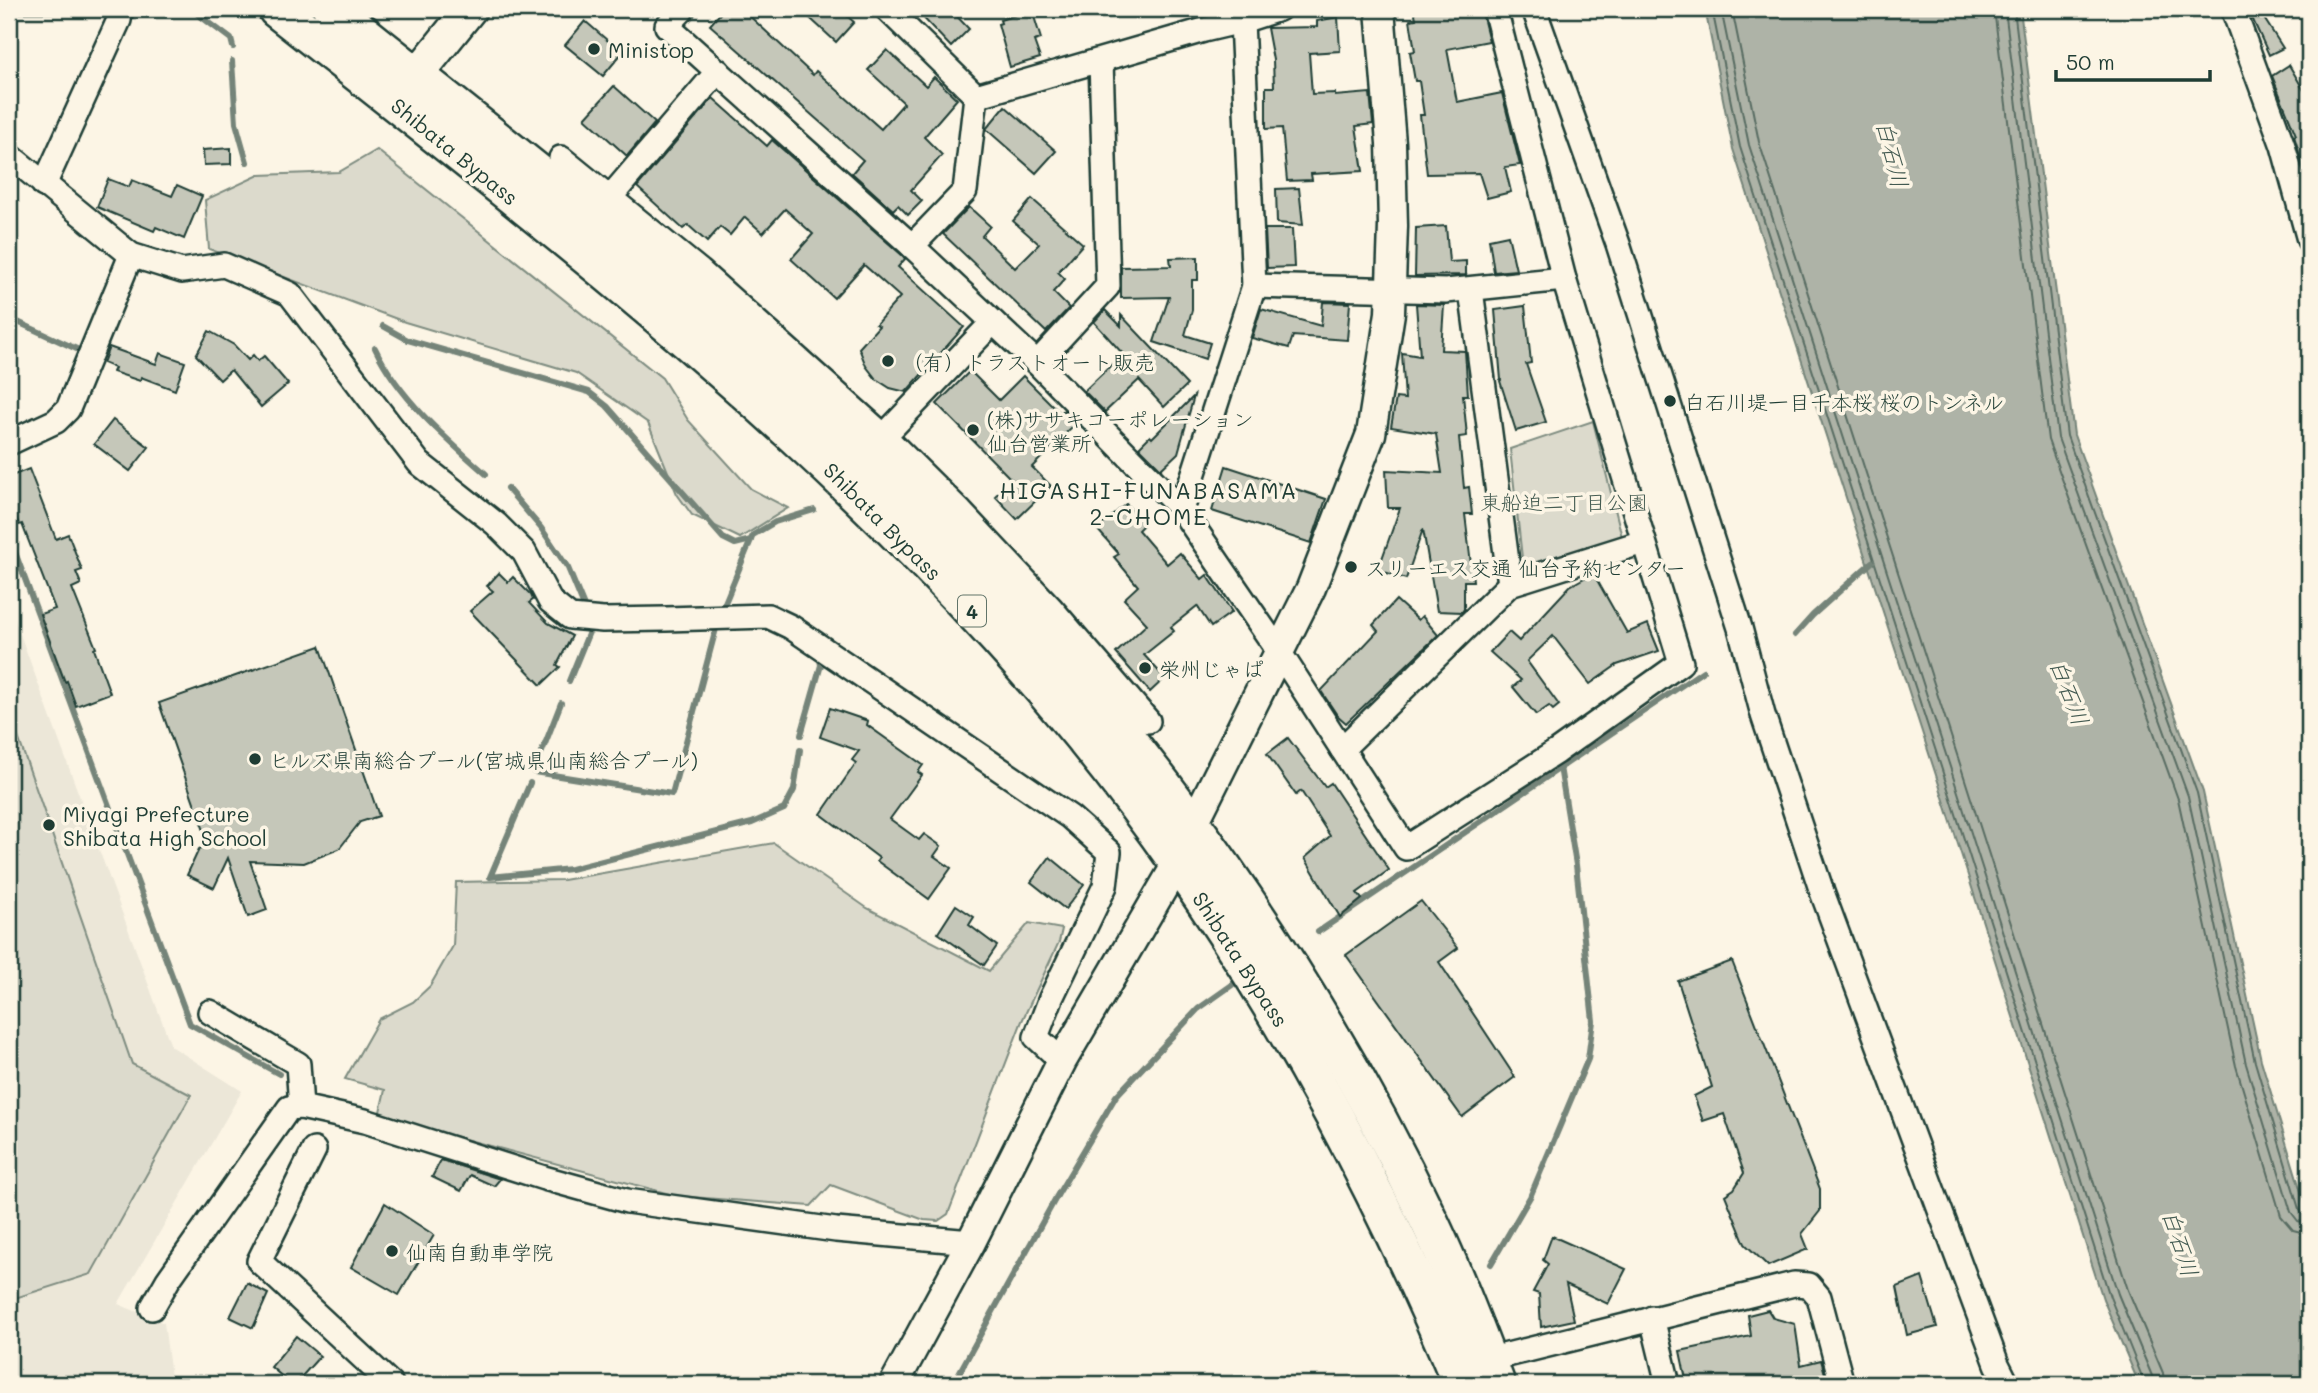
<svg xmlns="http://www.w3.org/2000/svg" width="2318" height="1393" viewBox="0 0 2318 1393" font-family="Mali,'Klee One',sans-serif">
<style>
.built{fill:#ece7d8}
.green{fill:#dcdacc;stroke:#7e8c80;stroke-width:2}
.water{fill:#aeb3a7;stroke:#758479;stroke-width:2}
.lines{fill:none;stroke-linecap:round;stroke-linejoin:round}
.shore{stroke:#586c62;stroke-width:2}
.stream{stroke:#758479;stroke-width:6}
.building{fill:#c5c7b9;stroke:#1f3d34;stroke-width:2}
.minor-casing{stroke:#1f3d34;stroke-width:28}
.tertiary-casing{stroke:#1f3d34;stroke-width:33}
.secondary-casing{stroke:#1f3d34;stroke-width:37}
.trunk-casing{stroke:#1f3d34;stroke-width:42}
.minor{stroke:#fcf5e5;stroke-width:23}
.tertiary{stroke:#fcf5e5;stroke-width:28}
.secondary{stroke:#fcf5e5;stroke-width:32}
.trunk{stroke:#fcf5e5;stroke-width:37}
.poi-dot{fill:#1f3d34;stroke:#fcf5e5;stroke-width:2.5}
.labels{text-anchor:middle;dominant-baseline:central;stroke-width:7;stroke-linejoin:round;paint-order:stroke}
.shield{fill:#fcf5e5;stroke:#617469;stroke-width:2}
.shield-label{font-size:19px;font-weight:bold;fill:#1f3d34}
.poi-label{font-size:21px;fill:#1f3d34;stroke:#fcf5e5;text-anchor:start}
.street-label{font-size:21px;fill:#1f3d34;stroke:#fcf5e5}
.park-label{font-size:21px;fill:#455c52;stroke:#fcf5e5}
.water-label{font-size:23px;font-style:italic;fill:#435a51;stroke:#fcf5e5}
.neighbourhood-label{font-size:23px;letter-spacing:2px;fill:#1f3d34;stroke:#fcf5e5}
</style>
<rect width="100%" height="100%" fill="#fcf5e5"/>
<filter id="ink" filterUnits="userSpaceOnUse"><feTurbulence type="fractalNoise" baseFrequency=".0143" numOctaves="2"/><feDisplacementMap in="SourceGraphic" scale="14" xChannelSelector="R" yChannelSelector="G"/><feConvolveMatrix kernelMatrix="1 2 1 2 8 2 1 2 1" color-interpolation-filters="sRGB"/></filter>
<g filter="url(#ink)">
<!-- built -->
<polygon class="built" points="9,604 171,1046 242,1091 118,1304 164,1323 172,1384 9,1384"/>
<!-- green -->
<g class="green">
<polygon points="377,150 662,378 688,420 751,489 788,508 740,538 692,515 677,494 648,423 576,373 405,322 209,249 205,200 259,175 339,172"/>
<polygon points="1593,421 1622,537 1534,567 1522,558 1510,449"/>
<polygon points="9,711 132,1064 191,1095 91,1274 9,1300"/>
<polygon points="774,843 867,908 989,971 1029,923 1062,929 1059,942 1022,1021 948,1214 938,1221 924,1220 831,1185 811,1206 677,1196 379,1116 385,1090 345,1079 379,1019 413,1002 430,986 453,946 456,882 563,880"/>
</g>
<!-- water -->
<polygon class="water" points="1705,9 2020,9 2074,435 2203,792 2261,1060 2309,1218 2309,1384 2139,1384 2103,1299 1935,772 1733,149"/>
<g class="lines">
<!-- shore -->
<g class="shore">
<polyline points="1712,9 1740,147 1942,770 2110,1297 2145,1384"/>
<polyline points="1721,9 1749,145 1950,767 2118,1294 2152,1376 2154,1384"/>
<polyline points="1732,9 1759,142 1960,764 2128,1290 2163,1373 2164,1384"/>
<polyline points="1994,9 2048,440 2178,799 2236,1066 2281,1216 2293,1230 2309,1234"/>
<polyline points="2005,9 2058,438 2188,796 2246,1064 2291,1212 2298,1221 2309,1224"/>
<polyline points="2014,9 2067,436 2197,793 2255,1062 2299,1209 2303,1214 2309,1215"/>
</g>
<!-- stream -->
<g class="stream">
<polyline points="191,9 231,39 233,47"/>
<polyline points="128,10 149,9"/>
<polyline points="9,11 114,11"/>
<polyline points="232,61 236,123 247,162"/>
<polyline points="9,318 81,351"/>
<polyline points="383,326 408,340 589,392 607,406 723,538 735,544 751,540"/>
<path d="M375 348C399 398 445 438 486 474"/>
<polyline points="507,488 541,528 568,568 585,609 591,610"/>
<polyline points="9,536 190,1024 279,1074"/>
<polyline points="722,610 753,535 775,522 814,510"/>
<polyline points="1795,635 1813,615 1872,562"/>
<polyline points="569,681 591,627"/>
<polyline points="561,703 534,772 672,794 717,625 719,625"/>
<polyline points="801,735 821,665 820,660 815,656"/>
<polyline points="530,783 490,877 571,869 752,823 784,809 794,790 800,750"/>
<polyline points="1318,932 1703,671"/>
<polyline points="1491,1264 1530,1197 1588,1059 1593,1021 1576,865 1560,767"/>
<polyline points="953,1384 1058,1194 1116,1096 1198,1009 1232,985"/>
</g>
</g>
<!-- building -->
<g class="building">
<polygon points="724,9 742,9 813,75 816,71 881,129 904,103 868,70 887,50 926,86 934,77 957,99 924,137 942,155 911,190 922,201 908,215 898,205 893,210 852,173 863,160 710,25"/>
<polygon points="800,9 839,9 854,22 836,42"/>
<polygon points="915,9 950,9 969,29 951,47"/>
<polygon points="1414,9 1481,9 1489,41 1447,49 1457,102 1502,93 1520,165 1505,167 1511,192 1487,198 1479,173 1427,174 1420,115 1424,115 1419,81 1415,81 1410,52 1415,51 1410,20 1416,19"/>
<polygon points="2248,9 2258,9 2283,48 2269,55"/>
<polygon points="1032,10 1041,39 1034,41 1040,58 1010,67 998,24 1001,23 1000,20"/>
<polygon points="1338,17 1340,51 1309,53 1312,94 1335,93 1335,96 1370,93 1373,124 1356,126 1363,171 1311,174 1312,180 1287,181 1282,128 1266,129 1266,87 1274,87 1273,60 1267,28 1317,27 1317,21"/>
<polygon points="585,21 622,53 603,76 565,45"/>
<polygon points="2289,65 2309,99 2309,176 2303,165 2294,136 2296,135 2272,76"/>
<polygon points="614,86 655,123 627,156 585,118"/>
<polygon points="713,98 767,146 772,140 903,256 905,259 898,267 964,327 906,392 890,388 876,379 866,366 859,348 879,326 876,324 900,297 864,265 834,298 791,259 813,234 785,209 763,233 745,217 730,235 720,227 707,242 688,225 683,229 637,187"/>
<polygon points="1005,106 1056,151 1036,173 986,129"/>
<polygon points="231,148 231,164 204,165 203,150"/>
<polygon points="108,179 129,187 132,180 172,196 177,185 202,196 184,239 156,227 154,231 97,207"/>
<polygon points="1299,188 1303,225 1277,223 1276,189"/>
<polygon points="1032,199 1083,244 1058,272 1065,279 1053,292 1069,308 1046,332 943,234 969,207 990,226 982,236 1015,268 1039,244 1013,221"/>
<polygon points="1446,226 1449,262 1466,261 1466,275 1415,276 1416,228"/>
<polygon points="1265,229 1292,229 1294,267 1267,268"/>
<polygon points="1508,235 1516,270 1494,272 1489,239"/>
<polygon points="1198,257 1198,280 1192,280 1192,310 1185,335 1210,343 1205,359 1154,342 1169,297 1121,298 1121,267 1171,266 1170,258"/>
<polygon points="1323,302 1350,303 1347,340 1293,336 1289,348 1252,338 1261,309 1321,326"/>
<polygon points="1416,304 1444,305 1441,350 1465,351 1468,395 1463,395 1467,436 1459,437 1464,488 1469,487 1472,514 1465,514 1473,581 1464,581 1464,609 1462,612 1437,611 1423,529 1406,579 1378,570 1400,508 1388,508 1386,470 1442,473 1436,434 1391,427 1396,398 1405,399 1402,353 1420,356"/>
<polygon points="1525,306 1531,363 1526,364 1546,422 1516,431 1500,381 1501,380 1495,310"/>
<polygon points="1105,310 1121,326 1121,315 1187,385 1164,407 1139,380 1105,412 1084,391 1123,354 1094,322"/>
<polygon points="209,331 234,345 248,360 253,355 258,361 264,356 288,384 261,407 231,370 220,380 196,355"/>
<polygon points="109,347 156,364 160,353 185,362 175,390 141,377 140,381 113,372 115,368 103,363"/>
<polygon points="970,371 999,400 1023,376 1060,413 1064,410 1076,423 1032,467 1051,486 1017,519 995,496 1012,480 937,404"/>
<polygon points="1194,396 1178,453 1161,469 1139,447 1150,436 1152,438"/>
<polygon points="113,420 149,447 130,471 94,444"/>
<polygon points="1226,466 1326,499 1311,543 1212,511"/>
<polygon points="29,469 56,539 68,534 82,570 76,572 81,584 72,588 96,648 94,649 110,693 76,706 67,681 65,682 40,614 55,609 22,524 19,525 9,498 9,477"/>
<polygon points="1126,504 1144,524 1138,530 1167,564 1180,553 1202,579 1207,575 1232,612 1211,627 1197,606 1171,627 1174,631 1144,655 1165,678 1150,692 1116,653 1147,624 1124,599 1138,586 1114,557 1119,554 1097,529"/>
<polygon points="499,573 508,582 513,577 531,595 533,600 529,603 548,623 572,636 557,665 560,667 541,685 470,611 493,591 487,586"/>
<polygon points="1593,573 1627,633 1648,624 1659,651 1617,665 1590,684 1553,636 1527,661 1559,705 1553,710 1549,706 1536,715 1513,687 1521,680 1490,652 1509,632 1519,641 1570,586"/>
<polygon points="1396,600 1418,620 1422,616 1438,635 1346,723 1337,715 1321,691 1378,631 1373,625"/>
<polygon points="320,646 379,816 360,822 339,849 304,863 250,861 267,910 248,917 228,858 214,888 187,875 199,849 209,845 159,703"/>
<polygon points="830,708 868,721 867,725 923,765 918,772 922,775 890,819 919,840 924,834 941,846 934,856 951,868 929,899 877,861 879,858 821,814 856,763 852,760 859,751 820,737"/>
<polygon points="1288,738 1325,787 1331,783 1389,870 1357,893 1362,899 1340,917 1305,858 1330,836 1301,791 1296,795 1267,754"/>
<polygon points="1050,857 1084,885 1065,909 1031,882"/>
<polygon points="1421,901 1458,948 1439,962 1515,1077 1462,1117 1346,955"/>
<polygon points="956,905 974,917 969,925 997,946 984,965 938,933"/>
<polygon points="1732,961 1820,1189 1820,1211 1802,1234 1808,1249 1768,1266 1745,1244 1725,1195 1734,1189 1744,1173 1724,1114 1703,1121 1694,1096 1712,1087 1678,981"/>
<polygon points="441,1160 500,1179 494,1186 470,1175 461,1191 432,1177"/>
<polygon points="385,1203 434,1235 399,1295 351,1267"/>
<polygon points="1552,1236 1626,1269 1608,1304 1566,1284 1574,1320 1541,1327 1539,1294 1533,1292 1548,1264 1543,1260"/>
<polygon points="1922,1277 1937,1327 1907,1335 1897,1287"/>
<polygon points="247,1283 268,1294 253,1328 230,1317"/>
<polygon points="1768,1310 1773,1318 1795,1324 1801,1365 1821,1360 1828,1384 1766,1384 1764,1378 1739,1384 1687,1384 1680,1351 1751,1336 1748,1315"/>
<polygon points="296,1336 320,1356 295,1384 291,1384 271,1367"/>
</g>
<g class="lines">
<defs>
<g id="minor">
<polyline points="683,9 667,26 912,246"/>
<polyline points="887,9 976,96 1204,30 1242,21 1279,9"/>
<polyline points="1534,9 1618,244 1740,628 1763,715 1822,892 1997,1364 2007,1384"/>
<polyline points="2233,9 2283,146 2309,240"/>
<polyline points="1242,21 1254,286 1182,510 1280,653 1406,848 1556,752 1681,663 1564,279 1495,9"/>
<polyline points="1101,61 1108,286 1037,363 1182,510"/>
<polyline points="976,96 965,191 912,246 1037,363"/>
<polyline points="9,155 131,255 182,271 224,265 290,294 419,463 496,524 524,552 550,601 570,617 603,620 666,619 768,616 791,627 1070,817 1109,852 1105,886 1051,998 1036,1037 1062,1061"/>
<polyline points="561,158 700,271 884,436 961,512 1050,607 1148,721"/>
<polyline points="44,185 119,20 121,9"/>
<polyline points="601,208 718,71"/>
<polyline points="1254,286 1446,291 1564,279"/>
<polyline points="1471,290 1510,584"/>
<polyline points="884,436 993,322"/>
<polyline points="9,443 56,421 68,409 131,255"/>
<polyline points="1342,749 1510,584 1643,542"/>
<polyline points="210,1012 298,1064 301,1107"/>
<polyline points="314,1150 259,1261 391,1384"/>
<polyline points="152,1308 168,1280 289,1108 301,1107 365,1121 544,1178 627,1201 836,1230 971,1242"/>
<polyline points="1652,1318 1668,1384"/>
<polyline points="1487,1360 1794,1284 1809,1285 1819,1297 1842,1384"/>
</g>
<polyline id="tertiary" points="894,1384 971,1242 1062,1061 1178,862 1193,825 1311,588 1371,434 1390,313 1393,226 1391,143 1380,9"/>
<polyline id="secondary" points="400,96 470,9"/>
<g id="trunk">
<path d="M277 9C601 265 941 522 1180 865 1295 1029 1384 1200 1462 1384"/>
<path d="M332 9C511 152 694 293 861 450 1094 670 1293 933 1430 1223 1455 1276 1476 1330 1496 1384"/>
</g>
</defs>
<!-- minor casing -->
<use href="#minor" class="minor-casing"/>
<!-- tertiary casing -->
<use href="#tertiary" class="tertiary-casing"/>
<!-- secondary casing -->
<use href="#secondary" class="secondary-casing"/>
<!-- trunk casing -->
<use href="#trunk" class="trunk-casing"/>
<!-- minor -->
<use href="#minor" class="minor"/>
<!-- tertiary -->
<use href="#tertiary" class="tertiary"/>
<!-- secondary -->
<use href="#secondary" class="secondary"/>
<!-- trunk -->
<use href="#trunk" class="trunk"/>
</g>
</g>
<!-- markers -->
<g class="poi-dot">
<circle cx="594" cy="49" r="7"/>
<circle cx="888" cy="361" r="7"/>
<circle cx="1670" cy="401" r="7"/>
<circle cx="973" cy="430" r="7"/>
<circle cx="1351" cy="567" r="7"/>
<circle cx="1145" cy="668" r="7"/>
<circle cx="255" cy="759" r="7"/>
<circle cx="49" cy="825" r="7"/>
<circle cx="392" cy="1251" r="7"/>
</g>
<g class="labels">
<!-- shield labels -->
<rect class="shield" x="958" y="595.5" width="28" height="31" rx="5"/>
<g class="shield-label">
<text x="972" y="611">4</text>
</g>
<!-- poi labels -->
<g class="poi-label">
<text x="608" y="49">Ministop</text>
<text x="902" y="361">（有）トラストオート販売</text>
<text x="1684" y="401">白石川堤一目千本桜 桜のトンネル</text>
<text x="987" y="418">(株)ササキコーポレーション<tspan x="987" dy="24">仙台営業所</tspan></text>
<text x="1365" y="567">スリーエス交通 仙台予約センター</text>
<text x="1159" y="668">栄州じゃぱ</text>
<text x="269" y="759">ヒルズ県南総合プール(宮城県仙南総合プール)</text>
<text x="63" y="813">Miyagi Prefecture<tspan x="63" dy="24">Shibata High School</tspan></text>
<text x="406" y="1251">仙南自動車学院</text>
</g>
<!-- street labels -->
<g class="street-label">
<text transform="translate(455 151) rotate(39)">Shibata Bypass</text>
<text transform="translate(883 521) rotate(45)">Shibata Bypass</text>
<text transform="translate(1241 959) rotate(57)">Shibata Bypass</text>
</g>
<!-- park labels -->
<g class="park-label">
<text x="1564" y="501">東船迫二丁目公園</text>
</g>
<!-- water labels -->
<g class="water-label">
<text transform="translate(1893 154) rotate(76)">白石川</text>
<text transform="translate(2070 692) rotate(69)">白石川</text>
<text transform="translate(2181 1243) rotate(72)">白石川</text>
</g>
<!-- neighbourhood labels -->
<g class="neighbourhood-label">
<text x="1149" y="490">HIGASHI-FUNABASAMA<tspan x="1149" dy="26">2-CHOME</tspan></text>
</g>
</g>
<!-- margin -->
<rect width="2318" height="1393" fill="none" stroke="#fcf5e5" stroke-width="35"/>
<rect x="18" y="18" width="2283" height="1358" fill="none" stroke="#1f3d34" stroke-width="2.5" filter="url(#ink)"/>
<!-- scale -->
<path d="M2056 70v10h154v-10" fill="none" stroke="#1f3d34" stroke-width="3.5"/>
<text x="2066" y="70" font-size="21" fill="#1f3d34" stroke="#fcf5e5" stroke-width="5" paint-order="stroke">50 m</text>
</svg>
